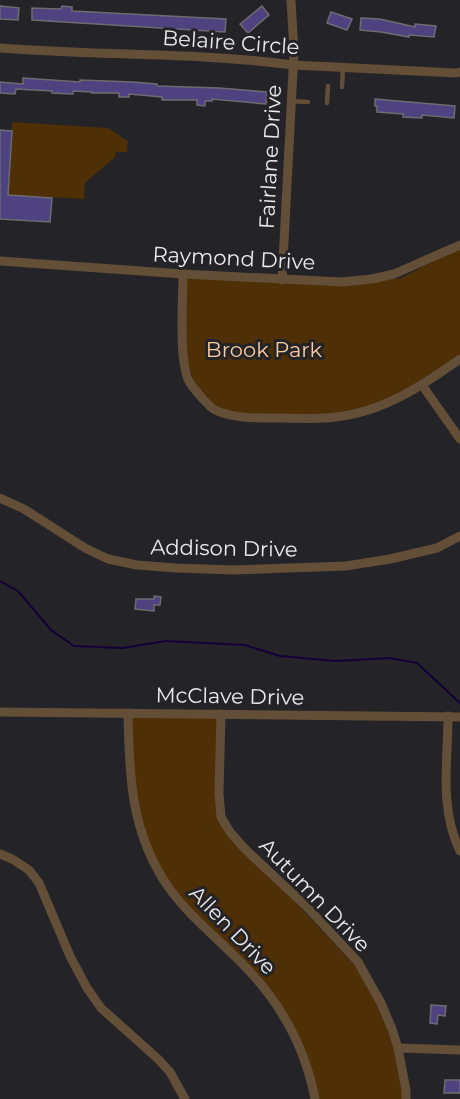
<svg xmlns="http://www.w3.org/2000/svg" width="460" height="1099" viewBox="0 0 460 1099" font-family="Montserrat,sans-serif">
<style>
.green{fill:#4e2f06}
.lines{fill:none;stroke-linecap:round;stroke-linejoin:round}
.stream{stroke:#140039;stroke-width:2}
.building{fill:#4e4281;stroke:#6c6c70;stroke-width:1.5}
.service{stroke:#634e37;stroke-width:4.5}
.minor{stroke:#634e37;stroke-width:9}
.labels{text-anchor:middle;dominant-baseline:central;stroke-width:6;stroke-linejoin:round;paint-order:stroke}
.street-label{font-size:21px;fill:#eae9ec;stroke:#242327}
.park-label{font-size:21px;fill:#f9cc9e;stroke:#242327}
</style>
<rect width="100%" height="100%" fill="#242327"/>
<!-- green -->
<g class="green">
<polygon points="12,122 108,128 128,141 127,152 116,152 115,157 85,183 84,199 8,195"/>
<polygon points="460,247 460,357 374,409 323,420 229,416 197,392 184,350 184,272 330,286 402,278 451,251"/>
<polygon points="126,712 219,714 218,799 228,830 373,985 401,1056 408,1099 315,1099 295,1034 254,973 165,884 143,837"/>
</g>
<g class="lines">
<!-- stream -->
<polyline class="stream" points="0,581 18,591 51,630 74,646 122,648 166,641 245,645 280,656 336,661 389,658 417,663 460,703"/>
</g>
<!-- building -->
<g class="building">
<polygon points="0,6 19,8 18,20 0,19"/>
<polygon points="62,6 72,7 72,11 226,19 225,32 32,20 32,8 61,9"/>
<polygon points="262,6 269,15 248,33 240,24"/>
<polygon points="331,12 352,19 347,30 327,23"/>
<polygon points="361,18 380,19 415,27 415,24 436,26 434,37 409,35 409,37 381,32 360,30"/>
<polygon points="23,78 80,82 80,80 133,82 157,84 157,86 219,88 267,92 266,104 212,99 212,101 205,101 205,106 197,105 197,100 162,100 162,97 129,94 129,97 119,97 119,93 92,93 92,92 73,91 73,94 52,93 52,91 16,89 15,94 0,93 0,82 23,84"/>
<polygon points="375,99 455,106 454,118 422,115 422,118 403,117 403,114 377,112 377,106 375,106"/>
<polygon points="0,130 12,131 8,195 52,198 50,222 0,219"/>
<polygon points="154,596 161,597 160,605 154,605 154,611 135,609 136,599 154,599"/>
<polygon points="431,1005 446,1006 445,1016 438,1015 437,1024 430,1023"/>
<polygon points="445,1080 460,1080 460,1093 444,1093"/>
</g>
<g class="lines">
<!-- service -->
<g class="service">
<polyline points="342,87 343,67"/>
<polyline points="291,101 308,102"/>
<polyline points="327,103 328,86"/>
</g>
<!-- minor -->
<g class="minor">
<path d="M0 48C98 56 196 52 293 65L456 73 460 72"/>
<polyline points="0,261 183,274 342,282 372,279 394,274 460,245"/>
<path d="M183 274C183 299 178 364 190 383 194 389 209 407 215 410 235 419 256 418 278 418 314 419 343 420 377 407 407 396 434 377 460 359"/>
<polyline points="282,280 294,52 291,0"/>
<polyline points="422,385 460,439"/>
<polyline points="0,498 24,509 85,548 108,559 137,565 176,568 233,570 346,566 390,559 437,548 460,536"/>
<polyline points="0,712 460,717"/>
<path d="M128 713C129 776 131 834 169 888 193 921 225 944 252 974 284 1009 306 1052 315 1099"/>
<polyline points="221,714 219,793 221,817 230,832 245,849 307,907 358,962 381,1003 392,1029 398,1048 406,1090 406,1099"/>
<path d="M448 716C448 761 439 808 460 851"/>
<polyline points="0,854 12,859 29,870 39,883 70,956 87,988 101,1008 158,1059 170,1072 185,1099"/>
<polyline points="398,1048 460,1050"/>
</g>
</g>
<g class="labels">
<!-- street labels -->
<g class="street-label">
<text transform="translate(231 42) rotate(4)">Belaire Circle</text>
<text transform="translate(270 157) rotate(-87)">Fairlane Drive</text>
<text transform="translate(234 258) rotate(3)">Raymond Drive</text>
<text transform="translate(224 548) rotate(1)">Addison Drive</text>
<text transform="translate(230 696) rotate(1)">McClave Drive</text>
<text transform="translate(315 895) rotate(46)">Autumn Drive</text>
<text transform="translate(233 930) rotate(46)">Allen Drive</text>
</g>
<!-- park labels -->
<g class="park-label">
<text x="264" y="349">Brook Park</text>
</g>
</g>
</svg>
